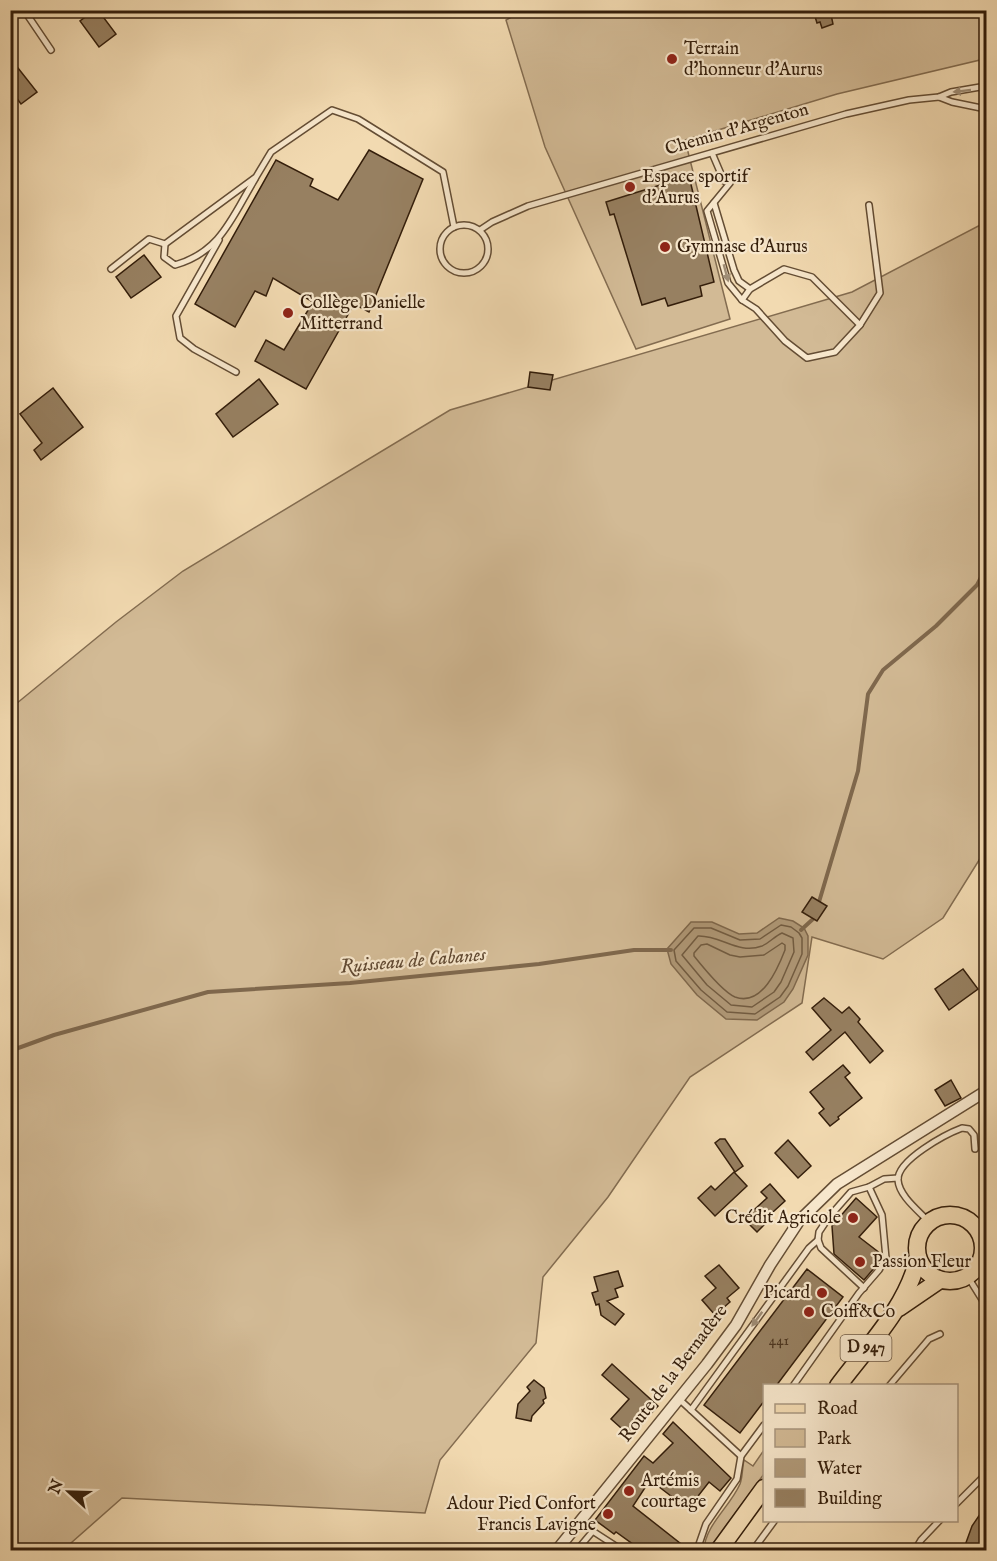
<svg xmlns="http://www.w3.org/2000/svg" width="997" height="1561" viewBox="0 0 997 1561" font-family="'IM FELL English',serif">
<style>
.green{fill:#d2ba95;stroke:#836c50;stroke-width:1.5}
.water{fill:#b19a79;stroke:#7f684d;stroke-width:1.5}
.lines{fill:none;stroke-linecap:round;stroke-linejoin:round}
.shore{stroke:#725c42;stroke-width:1.5}
.stream{stroke:#7f684d;stroke-width:4}
.building{fill:#978061;stroke:#341e0b;stroke-width:1.5}
.lane-casing{stroke:#644d34;stroke-width:8}
.street-casing{stroke:#644d34;stroke-width:13}
.primary-casing{stroke:#341e0b;stroke-width:19}
.lane{stroke:#f7e7cc;stroke-width:5}
.street{stroke:#f7e7cc;stroke-width:10}
.primary{stroke:#f2dab1;stroke-width:16}
.oneway{fill:#9f8d75}
.poi-dot{fill:#8f2418;stroke:#f7e7cc;stroke-width:2}
.labels{text-anchor:middle;dominant-baseline:central;stroke-width:4.5;stroke-linejoin:round;paint-order:stroke}
.number-label{font-size:15px;fill:#4d3620}
.shield{fill:#f7e7cc;stroke:#6e5a45;stroke-width:1.5}
.shield-label{font-size:16px;font-weight:bold;fill:#341e0b}
.poi-label{font-size:18px;fill:#341e0b;stroke:#f7e7cc;text-anchor:start}
.street-label{font-size:18px;fill:#341e0b;stroke:#f7e7cc}
.water-label{font-size:20px;font-style:italic;fill:#604932;stroke:#f7e7cc}
</style>
<rect width="100%" height="100%" fill="#f2dab1"/>
<filter id="stains"><feTurbulence type="fractalNoise" baseFrequency=".00333" numOctaves="4"/><feColorMatrix values="0 0 0 0 .2 0 0 0 0 .09 0 0 0 0 .02 0 0 0 .5 -.17"/></filter>
<radialGradient id="worn" r=".72"><stop offset=".6" stop-color="#630" stop-opacity="0"/><stop offset="1" stop-color="#630" stop-opacity=".3"/></radialGradient>
<!-- green -->
<g class="green">
<polygon points="525,10 986,11 986,55 984,59 837,94 685,140 730,319 636,349 545,147 506,20"/>
<polygon points="986,222 986,849 943,918 883,959 812,937 802,1003 690,1077 608,1197 543,1277 536,1343 440,1460 425,1513 122,1498 63,1550 11,1550 11,708 116,622 183,571 450,410 852,292"/>
<path d="M764 1450V1474L708 1550H704C705 1525 730 1507 740 1484 743 1476 742 1468 744 1460L753 1466Z"/>
</g>
<!-- water -->
<polygon class="water" points="779,918 793,921 804,928 808,936 808,955 793,989 784,1002 757,1020 726,1019 697,995 671,964 667,949 691,922 712,922 739,934 757,933"/>
<g class="lines">
<!-- shore -->
<g class="shore">
<polygon points="781,925 791,927 799,933 802,938 802,954 788,986 780,997 755,1014 727,1012 701,990 676,961 674,950 694,928 711,928 740,940 760,939"/>
<path d="M782 933 793 938 794 952 781 982 774 992 752 1007 731 1005 707 985 682 955 698 936C721 935 738 955 762 946 769 943 775 936 782 933Z"/>
<path d="M707 944 730 955 740 957 764 955 782 943 785 945V950C778 968 762 1007 735 997 723 992 702 966 694 956V953L701 945Z"/>
</g>
<!-- stream -->
<g class="stream">
<polyline points="986,367 984,381 986,404"/>
<polyline points="819,902 858,771 868,694 883,670 936,626 977,585 986,568"/>
<polyline points="801,930 813,919"/>
<polyline points="10,1051 54,1035 208,992 350,983 539,964 634,950 671,950"/>
</g>
</g>
<!-- building -->
<g class="building">
<polygon points="95,10 98,10 116,34 99,47 80,21"/>
<polygon points="813,10 830,10 833,24 822,28 820,22 817,23"/>
<polygon points="18,68 37,92 21,104 10,89 10,74"/>
<polygon points="369,150 423,179 369,312 354,304 306,389 255,361 266,340 284,350 313,302 273,278 266,296 255,291 235,327 195,304 276,160 313,179 310,186 338,200"/>
<polygon points="689,176 714,282 700,286 702,296 668,306 665,298 642,305 614,214 610,215 606,202"/>
<polygon points="144,255 161,277 131,298 116,277"/>
<polygon points="530,372 553,375 550,390 528,387"/>
<polygon points="259,379 278,404 233,437 216,414"/>
<polygon points="53,388 83,427 41,460 34,450 42,443 20,414"/>
<polygon points="812,897 827,906 817,921 802,912"/>
<polygon points="963,969 978,989 949,1010 935,989"/>
<polygon points="824,998 842,1013 849,1007 860,1019 858,1022 883,1051 870,1063 845,1032 813,1060 806,1052 831,1030 812,1008"/>
<polygon points="843,1065 850,1073 845,1077 862,1098 838,1117 839,1119 830,1126 819,1113 824,1109 810,1092"/>
<polygon points="951,1080 961,1098 945,1106 935,1090"/>
<polygon points="720,1139 725,1139 743,1166 735,1172 715,1143"/>
<polygon points="788,1140 811,1166 798,1178 775,1153"/>
<polygon points="734,1172 747,1186 715,1216 698,1198 711,1186 715,1190"/>
<polygon points="770,1184 785,1201 762,1222 764,1225 757,1232 744,1219 767,1198 761,1192"/>
<polygon points="856,1198 877,1217 859,1237 881,1254 875,1267 864,1280 834,1254 832,1226"/>
<polygon points="719,1265 739,1288 727,1298 730,1302 715,1315 702,1300 716,1288 705,1276"/>
<polygon points="807,1269 843,1297 776,1386 765,1386 765,1400 740,1433 704,1405"/>
<polygon points="618,1271 623,1286 615,1289 618,1297 607,1301 624,1314 615,1325 601,1315 599,1304 596,1305 592,1293 598,1291 594,1277"/>
<polygon points="612,1364 658,1406 630,1436 611,1419 629,1399 602,1375"/>
<polygon points="534,1380 544,1388 546,1398 543,1400 544,1403 532,1416 531,1421 516,1418 518,1404 530,1391 527,1387"/>
<polygon points="673,1422 731,1478 720,1491 709,1482 688,1509 650,1480 633,1506 690,1551 629,1551 634,1545 616,1532 614,1534 595,1520 644,1456 653,1463 673,1443 663,1434"/>
<polygon points="987,1504 987,1551 963,1551 972,1526"/>
</g>
<g class="lines">
<defs>
<g id="lane">
<polyline points="24,10 51,50"/>
<polyline points="939,97 952,102 986,109"/>
<polyline points="712,153 724,181 730,183 707,211 728,283 742,300 756,309 785,341 807,358 835,352 860,325 880,293 869,205"/>
<polyline points="714,203 734,270 739,281 750,289"/>
<circle cx="464" cy="249" r="24"/>
<polyline points="480,230 492,222 528,206 846,114 909,100 939,97 951,92 986,86"/>
<polyline points="219,240 176,316 180,338 194,349 236,372"/>
<path d="M165 244 164 257 175 265C221 252 232 217 255 179"/>
<polyline points="111,269 149,239 165,244 256,177 271,152 332,110 358,119 443,172 454,227"/>
<polyline points="742,300 750,289 784,269 812,277 860,325"/>
<path d="M929 1222C919 1211 899 1196 898 1180 897 1160 946 1134 962 1128L969 1129 974 1135 975 1149"/>
<polyline points="968,1277 986,1306"/>
<polyline points="864,1288 821,1248 818,1240 819,1232 829,1217 851,1192 869,1187 884,1179 898,1178"/>
<polyline points="793,1386 859,1293 879,1270 886,1258 882,1215 869,1187"/>
<polyline points="889,1386 929,1339 940,1334"/>
<polyline points="679,1399 741,1456"/>
<polyline points="691,1410 809,1248 818,1240"/>
<polyline points="956,1504 986,1474"/>
<polyline points="580,1523 622,1550"/>
<polyline points="577,1550 593,1531"/>
<polyline points="697,1550 706,1524 737,1479 741,1456 764,1425"/>
<polyline points="753,1550 775,1520"/>
<polyline points="915,1550 921,1540 940,1520"/>
</g>
<polyline id="street" points="557,1550 707,1364 736,1325 770,1265 799,1221 837,1184 986,1091"/>
<g id="primary">
<circle cx="950" cy="1248" r="33"/>
<polyline points="899,1308 940,1280"/>
<path d="M838 1386C867 1347 907 1307 918 1258"/>
<polyline points="719,1550 764,1488"/>
</g>
</defs>
<!-- lane casing -->
<use href="#lane" class="lane-casing"/>
<!-- street casing -->
<use href="#street" class="street-casing"/>
<!-- primary casing -->
<use href="#primary" class="primary-casing"/>
<!-- lane -->
<use href="#lane" class="lane"/>
<!-- street -->
<use href="#street" class="street"/>
<!-- primary -->
<use href="#primary" class="primary"/>
</g>
<!-- one-way arrows -->
<defs><path id="oneway-solid" d="M-6-.8H1V-3.2L6.5 0L1 3.2V.8H-6Z" transform="scale(1.5)"/></defs>
<g class="oneway">
<use href="#oneway-solid" transform="translate(962 91) rotate(174)"/>
<use href="#oneway-solid" transform="translate(726 273) rotate(75)"/>
<use href="#oneway-solid" transform="translate(757 1319) rotate(126)"/>
</g>
<!-- markers -->
<g class="poi-dot">
<circle cx="672" cy="59" r="6"/>
<circle cx="630" cy="187" r="6"/>
<circle cx="665" cy="247" r="6"/>
<circle cx="288" cy="313" r="6"/>
<circle cx="853" cy="1218" r="6"/>
<circle cx="860" cy="1262" r="6"/>
<circle cx="822" cy="1293" r="6"/>
<circle cx="809" cy="1312" r="6"/>
<circle cx="629" cy="1491" r="6"/>
<circle cx="608" cy="1514" r="6"/>
</g>
<g class="labels">
<!-- number labels -->
<g class="number-label">
<text x="779" y="1340">441</text>
</g>
<!-- shield labels -->
<rect class="shield" x="840.5" y="1335" width="51" height="26" rx="4.5"/>
<g class="shield-label">
<text x="866" y="1348">D 947</text>
</g>
<!-- poi labels -->
<g class="poi-label">
<text x="684" y="49">Terrain<tspan x="684" dy="21">d'honneur d'Aurus</tspan></text>
<text x="642" y="177">Espace sportif<tspan x="642" dy="21">d'Aurus</tspan></text>
<text x="677" y="247">Gymnase d'Aurus</text>
<text x="300" y="303">Collège Danielle<tspan x="300" dy="21">Mitterrand</tspan></text>
<text x="841" y="1218" text-anchor="end">Crédit Agricole</text>
<text x="872" y="1262">Passion Fleur</text>
<text x="810" y="1293" text-anchor="end">Picard</text>
<text x="821" y="1312">Coiff&amp;Co</text>
<text x="641" y="1481">Artémis<tspan x="641" dy="21">courtage</tspan></text>
<text x="596" y="1504" text-anchor="end">Adour Pied Confort<tspan x="596" dy="21">Francis Lavigne</tspan></text>
</g>
<!-- street labels -->
<g class="street-label">
<text transform="translate(737 130) rotate(-16)">Chemin d'Argenton</text>
<text transform="translate(674 1374) rotate(-53)">Route de la Bernadère</text>
</g>
<!-- water labels -->
<g class="water-label">
<text transform="translate(413 961) rotate(-5)">Ruisseau de Cabanes</text>
</g>
</g>
<!-- margin -->
<rect width="997" height="1561" fill="none" stroke="#f2dab1" stroke-width="36"/>
<rect x="12" y="12" width="973" height="1537" fill="none" stroke="#341e0b" stroke-width="3"/>
<rect x="18" y="18" width="961" height="1525" fill="none" stroke="#341e0b" stroke-width="1.5"/>
<!-- legend -->
<rect x="763" y="1384" width="195" height="138" fill="#f7e7cc" stroke="#a9977f" stroke-width="1.5"/>
<rect x="775" y="1404" width="30" height="9" fill="#f2dab1" stroke="#a9977f" stroke-width="1.5"/>
<text x="817" y="1414" font-size="18" fill="#341e0b">Road</text>
<rect x="775" y="1429" width="30" height="18" fill="#d2ba95" stroke="#a9977f" stroke-width="1.5"/>
<text x="817" y="1444" font-size="18" fill="#341e0b">Park</text>
<rect x="775" y="1459" width="30" height="18" fill="#b19a79" stroke="#a9977f" stroke-width="1.5"/>
<text x="817" y="1474" font-size="18" fill="#341e0b">Water</text>
<rect x="775" y="1489" width="30" height="18" fill="#978061" stroke="#a9977f" stroke-width="1.5"/>
<text x="817" y="1504" font-size="18" fill="#341e0b">Building</text>
<!-- north arrow -->
<g transform="translate(69 1492) rotate(292)" stroke="#f7e7cc" stroke-width="4.5" paint-order="stroke">
<path d="M0-4.5L10 22L0 15L-10 22Z" fill="#341e0b"/>
<text y="-9" font-size="16" font-weight="bold" text-anchor="middle" fill="#341e0b">N</text>
</g>
<rect width="100%" height="100%" filter="url(#stains)"/>
<rect width="100%" height="100%" fill="url(#worn)"/>
</svg>
